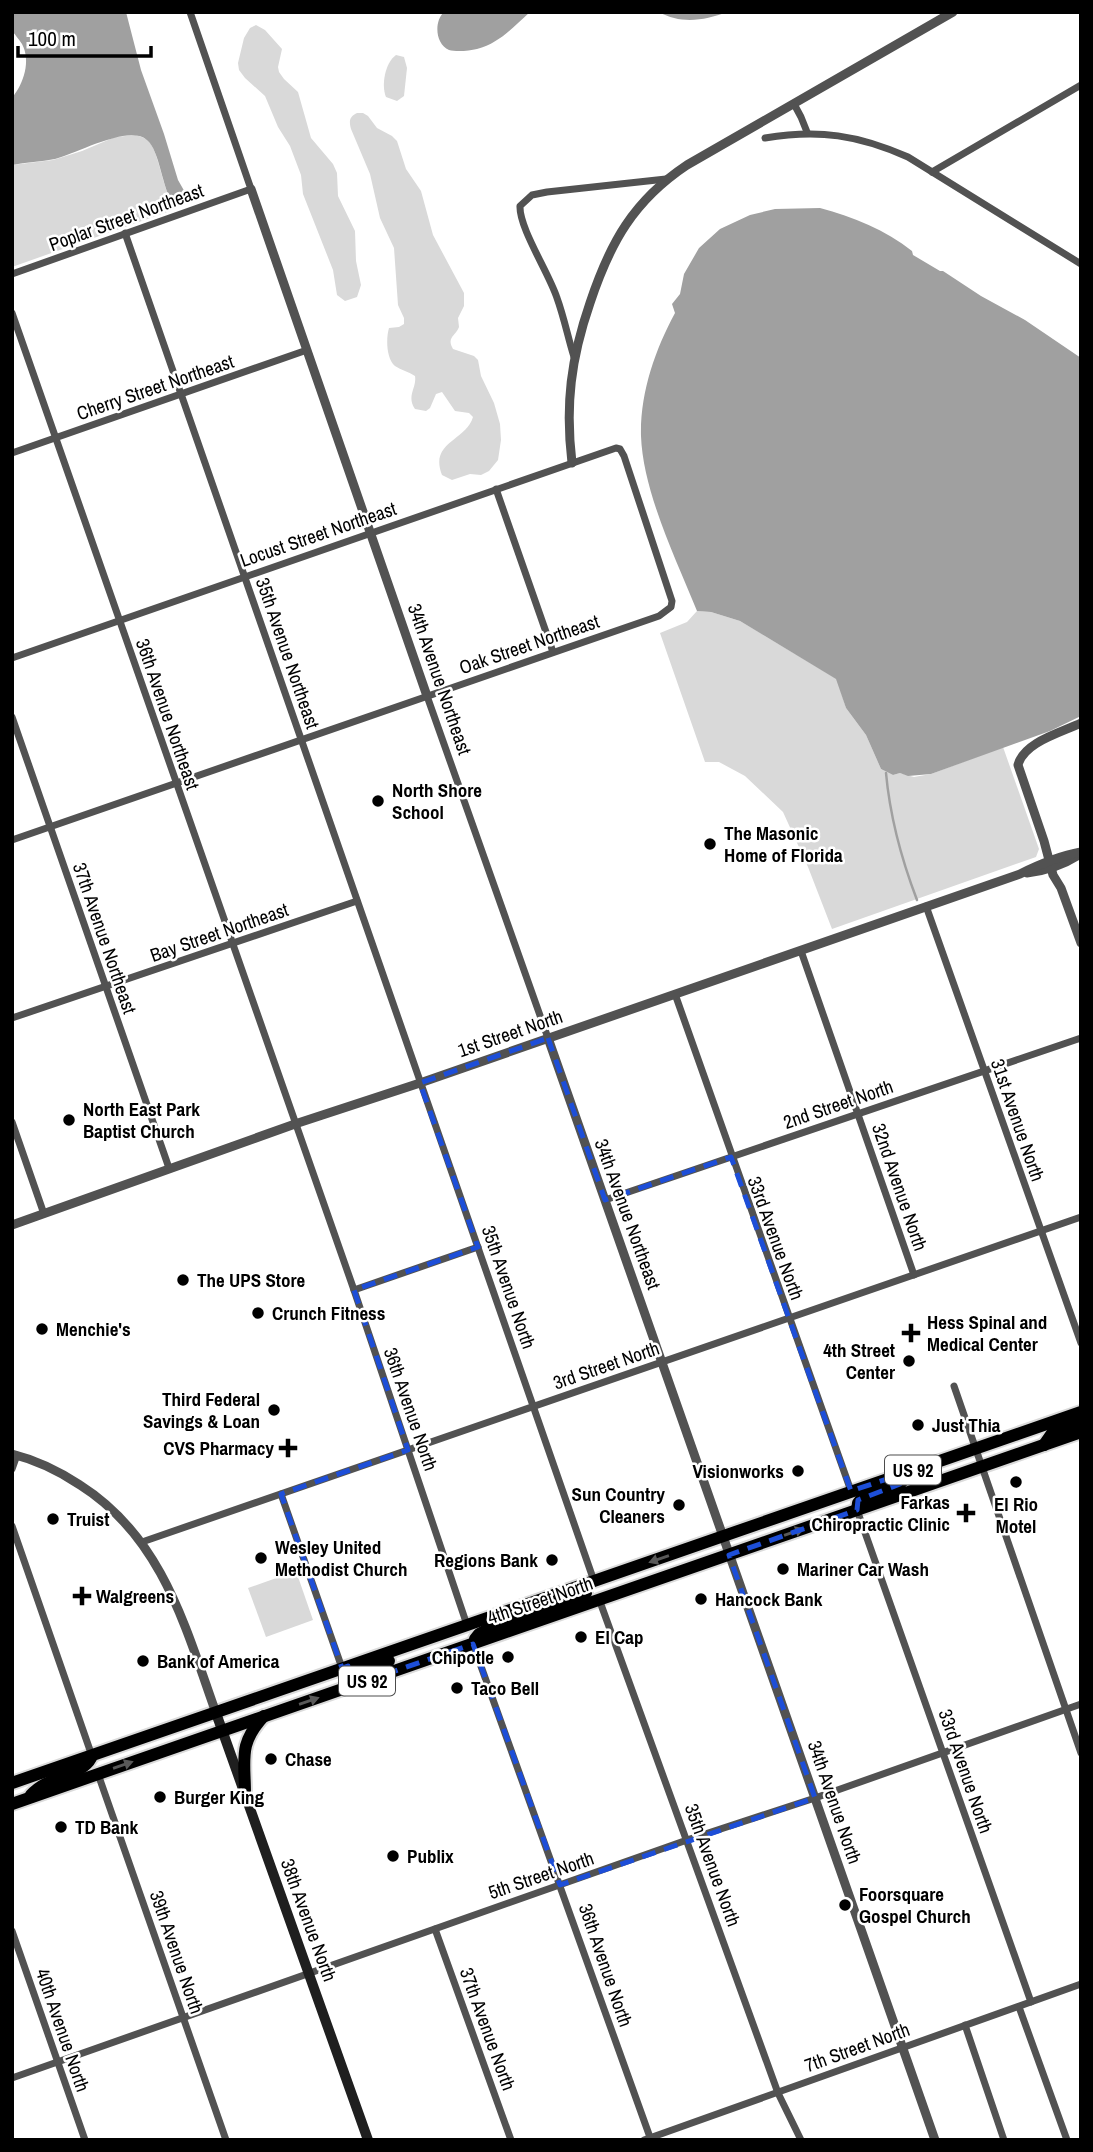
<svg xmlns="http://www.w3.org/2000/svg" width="1093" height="2152" viewBox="0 0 1093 2152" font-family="'Archivo Narrow',sans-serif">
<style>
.green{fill:#d9d9d9}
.water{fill:#a0a0a0}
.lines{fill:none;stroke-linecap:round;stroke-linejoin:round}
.stream{stroke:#a0a0a0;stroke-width:2.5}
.primary-casing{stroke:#dbdbdb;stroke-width:16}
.minor{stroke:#525252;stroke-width:7}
.tertiary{stroke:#525252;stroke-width:9}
.secondary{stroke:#1f1f1f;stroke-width:10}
.primary{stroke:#000;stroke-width:12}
.oneway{fill:#595959}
.marked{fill:none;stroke:#1d4ed8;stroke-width:5;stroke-dasharray:14 9;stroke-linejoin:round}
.poi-dot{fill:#000;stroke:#fff;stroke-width:2.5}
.labels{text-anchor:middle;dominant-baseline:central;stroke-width:5;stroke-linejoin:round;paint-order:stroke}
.shield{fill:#fff;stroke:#4c4c4c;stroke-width:2}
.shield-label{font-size:18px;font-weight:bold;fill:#000}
.street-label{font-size:19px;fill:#000;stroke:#fff}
.poi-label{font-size:19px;font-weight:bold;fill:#000;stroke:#fff;text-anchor:start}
</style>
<rect width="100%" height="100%" fill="#fff"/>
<!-- green -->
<g class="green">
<polygon points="256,25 265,30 282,49 278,67 279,72 284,79 298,92 311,138 333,164 337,173 338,196 355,231 356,261 361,285 357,297 345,301 337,295 333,270 303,194 301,175 290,146 278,127 265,96 245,78 239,70 238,63 244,38 250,28"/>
<path d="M396 55 404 57 407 68 404 96 397 101 386 97C381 85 385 63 396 55Z"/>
<path d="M357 113H363L368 116 377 128 392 136 397 141 406 169 421 191 433 235 464 293V306L458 318 459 327C456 336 446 337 453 349L474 356 478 360 481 376 494 403 500 424 501 440 498 460 489 471 481 475 470 474 452 480 442 475C429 442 466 441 473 417L469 413 455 411 442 392 436 394 430 408 426 411 415 409C406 396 417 388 415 376 409 372 401 370 395 366 386 358 386 338 389 328L399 327 404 324V318L398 305 394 248 380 218 370 174 351 129C349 121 349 117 357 113Z"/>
<path d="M136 135C137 135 146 139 147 139 159 150 162 188 173 204L170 211 12 267V165L53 160 82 151 115 137Z"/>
<polygon points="697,611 711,612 740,621 837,679 846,708 866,735 881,769 893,775 900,773 914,777 931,774 1003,747 1039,849 1036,857 832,929 808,867 783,812 745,776 719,762 705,762 660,633 687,622"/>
<polygon points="296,1571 313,1620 266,1637 248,1588"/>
</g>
<!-- water -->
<g class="water">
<path d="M12 12H126L141 70 164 134 178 180 190 201 181 204H173C162 188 160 151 147 140 129 124 76 154 55 159 41 162 26 162 12 165V98C24 83 31 61 22 44 19 39 14 34 12 30 11 25 12 17 12 12Z"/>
<path d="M444 12H530C513 27 500 43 477 49 469 51 456 52 449 50 435 44 434 21 444 12Z"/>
<path d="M659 12H727C704 21 680 24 659 12Z"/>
<path d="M820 208C853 217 886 230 912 251L913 255 940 271H943L981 296 1025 320 1081 358V716L1050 731 931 774 908 776 900 773 893 775 881 769 866 735 846 708 836 679 740 621 711 612 697 611C676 559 643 492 641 436 640 393 655 350 675 313L672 304 680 294 684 274 699 248 720 229 750 215 775 209Z"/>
</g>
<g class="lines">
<!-- stream -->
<path class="stream" d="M886 773C890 817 901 858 917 900"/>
<defs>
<g id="primary">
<polyline points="1044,1445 1053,1432 1081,1422"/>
<polyline points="857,1510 858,1503 861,1499 900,1484 911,1471"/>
<polyline points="475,1639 479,1634 492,1627 586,1593"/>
<polyline points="349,1687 349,1680 352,1674 389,1661"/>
<polyline points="12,1783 1081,1412"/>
<path d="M245 1794C245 1759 238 1744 264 1716"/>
<path d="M31 1795C48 1775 81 1777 91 1758"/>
<polyline points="12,1804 1081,1432"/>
</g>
</defs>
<!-- primary casing -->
<use href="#primary" class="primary-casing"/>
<!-- minor -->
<g class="minor">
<polyline points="794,104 801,117 807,132"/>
<path d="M765 138C819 129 858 135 908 157L1081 264"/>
<polyline points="932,172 1081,85"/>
<polyline points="125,233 594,1581"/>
<polyline points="12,274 251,189 190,12"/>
<polyline points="12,313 354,1290 467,1625"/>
<path d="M574 357C568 338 564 317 557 298 549 273 519 228 520 206L532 195 547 192 666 179"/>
<polyline points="12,453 307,350"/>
<polyline points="496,489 553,652"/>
<polyline points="12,658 616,448 620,449 624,456 672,601 671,607 659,616 12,840"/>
<polyline points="427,696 548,1038"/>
<polyline points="12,717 169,1168"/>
<polyline points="926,906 1081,1343"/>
<polyline points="801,951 914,1275"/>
<polyline points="675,994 851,1491"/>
<polyline points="12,1018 357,901"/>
<polyline points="12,1122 44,1214"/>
<polyline points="605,1200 1081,1038"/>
<polyline points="354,1290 478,1247"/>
<polyline points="954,1386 1081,1753"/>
<polyline points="12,1469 17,1455"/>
<polyline points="281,1494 342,1668"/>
<polyline points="857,1510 1031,2002"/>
<polyline points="12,1526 92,1756"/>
<polyline points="142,1542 1081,1217"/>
<polyline points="599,1599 778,2093 801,2140"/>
<polyline points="473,1644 651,2140"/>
<polyline points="98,1774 226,2140"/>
<polyline points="435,1929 511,2140"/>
<polyline points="12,1931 85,2140"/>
<polyline points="1019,2007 1067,2140"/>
<polyline points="965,2025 1004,2140"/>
<polyline points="12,2078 687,1840 815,1798 1081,1704"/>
<polyline points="644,2140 1081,1984"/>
</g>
<!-- tertiary -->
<g class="tertiary">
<polyline points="251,189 427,696"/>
<path d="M572 463C565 405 571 358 590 303 610 243 633 201 687 165L953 12"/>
<path d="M1081 723C1060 733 1024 742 1018 765L1044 841 1053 875 1061 888 1081 943"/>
<path d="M1027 873C1046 871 1063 865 1079 855"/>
<polyline points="548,1038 935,2140"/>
<path d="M12 1225 295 1124 420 1083 1020 874C1040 864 1059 856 1081 852"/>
<path d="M12 1454C36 1460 59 1471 80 1485 162 1537 185 1626 216 1713"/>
</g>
<!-- secondary -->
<polyline class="secondary" points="216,1713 368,2140"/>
<!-- primary -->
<use href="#primary" class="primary"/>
</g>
<!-- one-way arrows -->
<defs><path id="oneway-solid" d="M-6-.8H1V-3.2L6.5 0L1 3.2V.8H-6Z" transform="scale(1.75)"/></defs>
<g class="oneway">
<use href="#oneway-solid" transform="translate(794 1532) rotate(-19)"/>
<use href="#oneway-solid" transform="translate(659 1559) rotate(161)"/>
<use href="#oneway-solid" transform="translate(309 1701) rotate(-19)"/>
<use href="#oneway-solid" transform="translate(123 1765) rotate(-19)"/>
</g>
<!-- marked area -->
<path class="marked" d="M548 1038 605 1200 731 1157 851 1491 911 1471 900 1484 858 1500 857 1510 729 1555 815 1798 560 1885 473 1644 349 1687 348 1666 342 1668 281 1494 408 1450 354 1290 478 1247 420 1083Z"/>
<!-- markers -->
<g class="poi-dot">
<circle cx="378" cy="801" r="7"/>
<circle cx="710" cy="844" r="7"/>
<circle cx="69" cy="1120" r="7"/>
<circle cx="183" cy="1280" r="7"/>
<circle cx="258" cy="1313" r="7"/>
<circle cx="42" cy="1329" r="7"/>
<path d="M907.5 1322.5h7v7h7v7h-7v7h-7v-7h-7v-7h7z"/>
<circle cx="909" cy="1361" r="7"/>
<circle cx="274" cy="1410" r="7"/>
<circle cx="918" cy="1425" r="7"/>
<path d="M284.5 1437.5h7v7h7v7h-7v7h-7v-7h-7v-7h7z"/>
<circle cx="798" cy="1471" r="7"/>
<circle cx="1016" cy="1482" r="7"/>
<circle cx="679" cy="1505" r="7"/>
<path d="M962.5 1502.5h7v7h7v7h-7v7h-7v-7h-7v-7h7z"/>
<circle cx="53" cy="1519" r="7"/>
<circle cx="261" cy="1558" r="7"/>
<circle cx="552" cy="1560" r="7"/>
<circle cx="783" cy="1569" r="7"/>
<path d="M78.5 1585.5h7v7h7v7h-7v7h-7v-7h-7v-7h7z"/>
<circle cx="701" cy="1599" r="7"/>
<circle cx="581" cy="1637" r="7"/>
<circle cx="508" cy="1657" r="7"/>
<circle cx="143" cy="1661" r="7"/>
<circle cx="457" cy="1688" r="7"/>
<circle cx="271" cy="1759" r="7"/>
<circle cx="160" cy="1797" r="7"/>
<circle cx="61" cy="1827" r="7"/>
<circle cx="393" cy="1856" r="7"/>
<circle cx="845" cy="1905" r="7"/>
</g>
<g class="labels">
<!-- shield labels -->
<g class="shield">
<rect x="885" y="1455.5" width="56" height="29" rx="5"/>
<rect x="339" y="1666.5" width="56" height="29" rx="5"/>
</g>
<g class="shield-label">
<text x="913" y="1470">US 92</text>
<text x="367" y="1681">US 92</text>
</g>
<!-- street labels -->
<g class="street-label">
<text transform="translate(126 217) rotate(-20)">Poplar Street Northeast</text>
<text transform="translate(155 387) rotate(-19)">Cherry Street Northeast</text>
<text transform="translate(318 534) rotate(-19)">Locust Street Northeast</text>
<text transform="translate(529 644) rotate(-19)">Oak Street Northeast</text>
<text transform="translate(288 653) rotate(71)">35th Avenue Northeast</text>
<text transform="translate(440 679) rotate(71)">34th Avenue Northeast</text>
<text transform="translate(168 714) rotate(71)">36th Avenue Northeast</text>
<text transform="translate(219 932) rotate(-19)">Bay Street Northeast</text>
<text transform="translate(105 938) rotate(71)">37th Avenue Northeast</text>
<text transform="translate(510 1033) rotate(-19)">1st Street North</text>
<text transform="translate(838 1104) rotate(-19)">2nd Street North</text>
<text transform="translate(1018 1120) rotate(71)">31st Avenue North</text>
<text transform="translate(900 1187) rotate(71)">32nd Avenue North</text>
<text transform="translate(628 1214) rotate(70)">34th Avenue Northeast</text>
<text transform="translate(776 1238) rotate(70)">33rd Avenue North</text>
<text transform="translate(509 1287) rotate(71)">35th Avenue North</text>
<text transform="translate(606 1365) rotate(-19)">3rd Street North</text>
<text transform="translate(411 1409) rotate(71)">36th Avenue North</text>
<text transform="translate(540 1600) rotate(-19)">4th Street North</text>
<text transform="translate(966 1771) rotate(71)">33rd Avenue North</text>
<text transform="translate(835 1802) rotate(71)">34th Avenue North</text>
<text transform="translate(713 1865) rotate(70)">35th Avenue North</text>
<text transform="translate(541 1875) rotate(-19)">5th Street North</text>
<text transform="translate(309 1920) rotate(70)">38th Avenue North</text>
<text transform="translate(177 1952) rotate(71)">39th Avenue North</text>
<text transform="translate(606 1965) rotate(71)">36th Avenue North</text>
<text transform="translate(488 2029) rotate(70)">37th Avenue North</text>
<text transform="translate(63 2030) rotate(71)">40th Avenue North</text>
<text transform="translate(857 2047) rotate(-20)">7th Street North</text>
</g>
<!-- poi labels -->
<g class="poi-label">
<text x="392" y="790">North Shore<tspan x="392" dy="22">School</tspan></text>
<text x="724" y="833">The Masonic<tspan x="724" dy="22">Home of Florida</tspan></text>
<text x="83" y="1109">North East Park<tspan x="83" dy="22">Baptist Church</tspan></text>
<text x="197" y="1280">The UPS Store</text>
<text x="272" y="1313">Crunch Fitness</text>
<text x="927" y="1322">Hess Spinal and<tspan x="927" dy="22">Medical Center</tspan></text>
<text x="56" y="1329">Menchie's</text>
<text x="895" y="1350" text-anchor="end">4th Street<tspan x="895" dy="22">Center</tspan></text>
<text x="260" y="1399" text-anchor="end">Third Federal<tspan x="260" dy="22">Savings &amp; Loan</tspan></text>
<text x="932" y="1425">Just Thia</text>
<text x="274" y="1448" text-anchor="end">CVS Pharmacy</text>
<text x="784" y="1471" text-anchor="end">Visionworks</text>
<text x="665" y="1494" text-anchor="end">Sun Country<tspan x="665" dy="22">Cleaners</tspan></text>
<text x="950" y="1502" text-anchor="end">Farkas<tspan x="950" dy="22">Chiropractic Clinic</tspan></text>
<text x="1016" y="1504" text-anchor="middle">El Rio<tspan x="1016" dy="22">Motel</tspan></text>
<text x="67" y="1519">Truist</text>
<text x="275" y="1547">Wesley United<tspan x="275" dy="22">Methodist Church</tspan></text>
<text x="538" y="1560" text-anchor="end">Regions Bank</text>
<text x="797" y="1569">Mariner Car Wash</text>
<text x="96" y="1596">Walgreens</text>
<text x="715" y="1599">Hancock Bank</text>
<text x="595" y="1637">El Cap</text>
<text x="494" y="1657" text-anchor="end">Chipotle</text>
<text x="157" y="1661">Bank of America</text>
<text x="471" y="1688">Taco Bell</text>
<text x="285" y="1759">Chase</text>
<text x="174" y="1797">Burger King</text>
<text x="75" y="1827">TD Bank</text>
<text x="407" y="1856">Publix</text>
<text x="859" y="1894">Foorsquare<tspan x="859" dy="22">Gospel Church</tspan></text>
</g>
</g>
<!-- border -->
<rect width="1093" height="2152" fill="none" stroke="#000000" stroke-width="28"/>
<!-- scale -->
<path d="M18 46v10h133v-10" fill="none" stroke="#000000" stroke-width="3.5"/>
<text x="28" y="46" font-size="21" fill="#000000" stroke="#ffffff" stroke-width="5" paint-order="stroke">100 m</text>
</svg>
